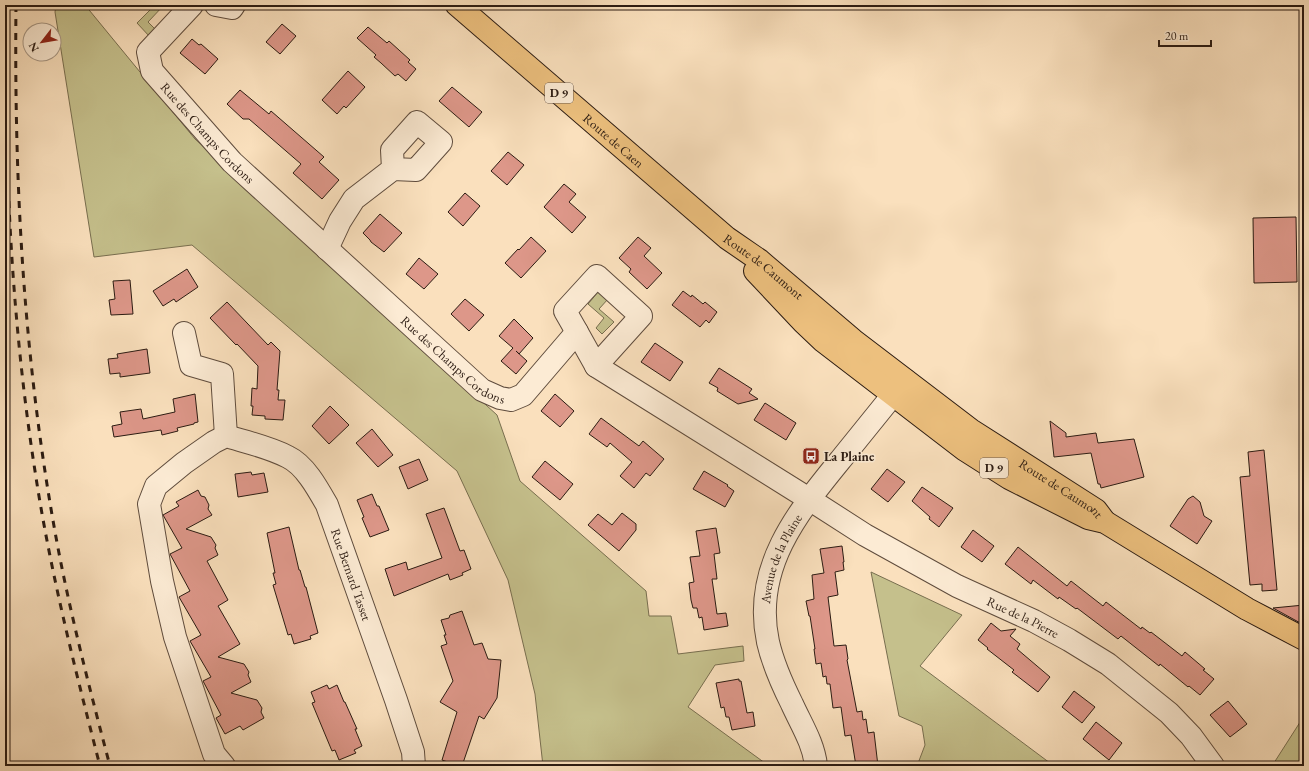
<svg xmlns="http://www.w3.org/2000/svg" width="1309" height="771" viewBox="0 0 1309 771" font-family="'EB Garamond',serif">
<style>
.green{fill:#c5c08c;stroke:#786e4f}
.building{fill:#dd9789;stroke:#2b1b12}
.lines{fill:none;stroke-linecap:round;stroke-linejoin:round}
.minor-casing{stroke:#5f4c3d;stroke-width:24}
.major-casing{stroke:#2b1b12;stroke-width:24}
.minor{stroke:#fcebd4;stroke-width:22}
.major{stroke:#edc07e;stroke-width:22}
.rail{stroke:#2b1b12;stroke-width:3;stroke-dasharray:7 7;stroke-linecap:butt}
.labels{text-anchor:middle;dominant-baseline:central;stroke-width:3;stroke-linejoin:round;paint-order:stroke}
.shield{fill:#fcebd4;stroke:#6a594c;stroke-width:1}
.shield-label{font-size:12px;font-weight:bold;fill:#2b1b12}
.street-label{font-size:13px;fill:#2b1b12;stroke:#fcebd4}
.poi-label{font-size:13px;font-weight:bold;fill:#2b1b12;stroke:#fcebd4;text-anchor:start}
</style>
<rect width="100%" height="100%" fill="#fae0bd"/>
<filter id="stains"><feTurbulence type="fractalNoise" baseFrequency=".005" numOctaves="4"/><feColorMatrix values="0 0 0 0 .2 0 0 0 0 .09 0 0 0 0 .02 0 0 0 .5 -.17"/></filter>
<radialGradient id="worn" r=".72"><stop offset=".6" stop-color="#630" stop-opacity="0"/><stop offset="1" stop-color="#630" stop-opacity=".3"/></radialGradient>
<!-- green -->
<g class="green">
<polygon points="56,5 85,5 195,139 497,415 520,481 646,591 649,616 671,616 678,654 743,646 744,661 715,665 688,707 769,766 543,766 535,694 508,580 457,471 192,245 94,257 55,12"/>
<polygon points="155,5 164,5 148,22 158,32 150,37 137,23"/>
<polygon points="599,291 608,299 599,309 614,322 602,334 596,328 604,318 588,304"/>
<polygon points="871,572 962,615 920,666 1054,766 917,766 925,745 922,726 899,716"/>
<polygon points="1304,716 1304,766 1272,766"/>
</g>
<!-- building -->
<g class="building">
<polygon points="282,24 296,36 280,54 266,42"/>
<polygon points="368,27 387,43 389,41 410,60 408,62 416,69 406,81 398,74 395,76 381,63 374,57 376,55 357,38"/>
<polygon points="192,39 199,45 201,44 218,59 205,74 180,53"/>
<polygon points="348,71 365,87 346,108 344,106 337,114 322,100"/>
<polygon points="452,87 482,112 469,127 439,101"/>
<polygon points="240,90 269,114 271,111 324,157 319,162 339,180 322,199 293,173 301,164 249,119 243,119 227,104"/>
<polygon points="508,152 524,165 507,185 491,171"/>
<polygon points="564,184 576,194 569,202 586,217 572,233 544,207"/>
<polygon points="465,193 480,206 463,226 448,212"/>
<polygon points="380,214 402,233 384,252 371,242 370,240 363,233"/>
<polygon points="1296,217 1297,282 1254,283 1253,218"/>
<polygon points="531,237 546,251 521,278 505,263 518,249 519,250"/>
<polygon points="638,237 651,248 644,256 662,273 647,289 629,272 631,269 619,258"/>
<polygon points="419,258 438,274 424,289 406,274"/>
<polygon points="187,269 198,287 176,302 174,299 163,306 153,291"/>
<polygon points="130,280 133,314 111,315 109,300 115,299 113,281"/>
<polygon points="683,291 691,297 692,295 703,304 705,302 717,312 709,323 706,320 700,327 672,305"/>
<polygon points="465,299 484,315 469,331 451,314"/>
<polygon points="227,302 268,345 271,342 280,351 277,390 279,390 278,400 285,400 283,420 265,419 265,416 252,415 253,406 251,406 252,388 257,389 258,366 237,344 236,345 210,318"/>
<polygon points="514,319 533,338 519,354 516,351 527,361 516,374 501,361 513,348 499,336"/>
<polygon points="655,343 683,362 670,381 641,362"/>
<polygon points="147,349 150,373 120,377 120,373 110,374 108,359 118,358 117,354"/>
<polygon points="719,368 752,389 749,393 758,399 738,404 717,391 718,388 709,383"/>
<polygon points="195,394 198,422 194,423 194,424 177,428 178,431 162,435 161,430 114,437 112,426 122,424 120,412 141,409 143,419 175,412 173,399"/>
<polygon points="555,394 574,411 560,427 541,411"/>
<polygon points="765,403 796,423 786,440 754,420"/>
<polygon points="330,406 349,425 329,444 312,426"/>
<polygon points="601,418 639,446 643,441 664,459 650,476 646,473 634,488 620,476 632,462 610,443 607,447 589,434"/>
<polygon points="1050,421 1066,433 1066,437 1096,433 1098,443 1134,439 1144,477 1101,488 1100,484 1098,484 1091,453 1054,457"/>
<polygon points="372,429 393,455 378,467 356,443"/>
<polygon points="1264,450 1277,590 1262,591 1262,584 1250,585 1240,477 1250,476 1248,452"/>
<polygon points="419,459 428,480 408,489 399,467"/>
<polygon points="545,461 573,484 560,500 532,477"/>
<polygon points="887,469 905,482 888,502 871,489"/>
<polygon points="704,471 728,485 727,486 734,491 725,507 693,489"/>
<polygon points="251,472 252,475 264,473 268,492 238,497 235,474"/>
<polygon points="922,487 953,508 939,527 929,519 930,517 912,501"/>
<polygon points="198,490 201,496 205,497 209,505 208,509 212,515 186,529 211,537 216,545 215,548 218,555 207,561 228,600 218,606 240,644 218,657 244,664 249,672 248,675 251,682 231,693 257,700 262,708 261,712 264,718 243,730 240,726 225,734 216,718 221,715 203,681 211,677 190,641 201,635 179,597 190,591 170,554 182,548 163,515 179,506 176,502"/>
<polygon points="372,494 377,506 379,506 389,530 370,537 362,518 364,517 357,500"/>
<polygon points="1193,496 1200,502 1204,516 1212,521 1197,544 1170,526 1188,499"/>
<polygon points="444,508 460,551 464,550 471,569 462,573 463,575 450,580 448,574 394,596 385,569 406,562 408,570 442,558 426,514"/>
<polygon points="622,513 636,524 636,530 619,551 588,525 598,514 612,525"/>
<polygon points="289,527 299,570 300,570 305,587 306,587 318,633 310,636 311,639 294,644 291,634 288,635 273,585 276,584 273,573 275,573 267,533"/>
<polygon points="716,528 720,553 714,554 717,579 712,579 717,614 726,613 728,626 704,630 702,617 699,618 697,608 693,608 691,600 689,583 694,582 690,557 700,556 696,531"/>
<polygon points="973,530 994,546 982,562 961,547"/>
<polygon points="842,546 844,562 843,562 844,570 835,572 838,595 828,597 834,646 846,645 848,659 847,660 857,712 862,711 863,720 866,719 868,733 874,732 878,766 856,766 851,735 845,736 841,707 833,708 830,684 827,684 826,676 823,677 821,663 816,664 814,649 815,649 810,616 809,616 806,601 814,599 812,575 824,573 820,549"/>
<polygon points="1018,547 1067,586 1071,581 1103,606 1106,602 1141,629 1142,627 1150,633 1151,632 1182,656 1185,652 1205,669 1203,670 1214,679 1200,695 1189,686 1188,687 1160,664 1159,666 1121,636 1118,639 1077,608 1076,609 1059,597 1058,599 1033,580 1031,584 1005,564"/>
<polygon points="1304,605 1304,625 1273,608"/>
<polygon points="462,611 474,645 482,643 488,659 501,660 497,698 484,719 479,716 462,766 459,766 442,760 457,712 440,702 453,681 441,646 447,644 444,635 446,635 441,620 449,618 450,615"/>
<polygon points="991,623 1001,631 1016,629 1010,636 1020,644 1017,649 1050,677 1038,692 1012,672 1014,670 987,649 988,648 978,640"/>
<polygon points="739,679 739,681 741,681 747,713 753,712 755,726 732,730 729,717 726,717 724,707 721,708 716,683"/>
<polygon points="327,685 329,689 337,685 344,702 345,702 357,729 355,729 362,746 354,750 356,753 339,760 335,750 332,751 312,703 315,702 311,692"/>
<polygon points="1074,691 1095,707 1082,723 1062,707"/>
<polygon points="1228,701 1247,724 1230,737 1210,715"/>
<polygon points="1096,722 1122,743 1109,760 1083,739"/>
</g>
<g class="lines">
<defs>
<g id="minor">
<path id="s1" d="M192 5 148 52 152 71 232 162 482 390 500 398 511 400 523 395 577 332 596 366 809 499 865 535 957 586 1034 621 1069 640 1108 664 1169 713 1191 736 1213 766"/>
<polyline points="216,5 232,8 234,5"/>
<polyline points="327,249 340,221 354,199 393,169 392,150 417,122 441,142 416,170 393,169"/>
<polyline points="577,332 565,311 597,276 641,316 596,366"/>
<polyline points="184,333 191,365 222,374 226,436"/>
<path id="s2" d="M224 766 214 754 175 637 162 581 149 504 156 486 184 463 214 442 226 436C246 442 269 447 288 457 305 465 318 489 327 505L396 700 413 752 414 766"/>
<path id="s3" d="M816 766C814 744 801 724 792 704 782 684 773 664 768 642 752 567 798 512 842 458 863 432 884 406 905 380"/>
</g>
<g id="major">
<path id="s4" d="M457 5 727 238 759 260 853 340 971 430 1096 510 1105 522"/>
<polyline points="755,271 803,322 823,341 965,450 1009,478 1088,518 1105,522 1247,609 1304,639"/>
</g>
</defs>
<!-- minor casing -->
<use href="#minor" class="minor-casing"/>
<!-- major casing -->
<use href="#major" class="major-casing"/>
<!-- minor -->
<use href="#minor" class="minor"/>
<!-- major -->
<use href="#major" class="major"/>
<!-- rail -->
<g class="rail">
<path d="M6 5C4 161 11 317 35 471 50 571 75 669 100 766"/>
<path d="M16 5C14 188 24 367 58 548 72 621 91 694 110 766"/>
</g>
</g>
<!-- icons -->
<defs>
<symbol id="bus-square" viewBox="-11 -11 22 22"><rect x="-9" y="-9" width="18" height="18" rx="4" fill="#8f2418" stroke="#fcebd4"/><path d="M-5-6H5V4H4V6H2V4H-2V6H-4V4H-5ZM-3.5-4V0h7V-4ZM-3.5 1.2v1.5H-2V1.2ZM2 1.2v1.5H3.5V1.2Z" fill="#fff"/></symbol>
</defs>
<g fill-rule="evenodd">
<use href="#bus-square" x="801" y="446" width="20" height="20"/>
</g>
<g class="labels">
<!-- shield labels -->
<g class="shield">
<rect x="545" y="83" width="28" height="20" rx="3"/>
<rect x="980" y="458" width="28" height="20" rx="3"/>
</g>
<g class="shield-label">
<text x="559" y="93">D 9</text>
<text x="994" y="468">D 9</text>
</g>
<!-- street labels -->
<g class="street-label">
<text stroke="none"><textPath href="#s1" startOffset="167">Rue des Champs Cordons</textPath></text>
<text stroke="none"><textPath href="#s4" startOffset="207">Route de Caen</textPath></text>
<text stroke="none"><textPath href="#s4" startOffset="403">Route de Caumont</textPath></text>
<text stroke="none"><textPath href="#s1" startOffset="502">Rue des Champs Cordons</textPath></text>
<text stroke="none"><textPath href="#s4" startOffset="775">Route de Caumont</textPath></text>
<text stroke="none"><textPath href="#s3" startOffset="220">Avenue de la Plaine</textPath></text>
<text stroke="none"><textPath href="#s2" startOffset="582">Rue Bernard Tasset</textPath></text>
<text stroke="none"><textPath href="#s1" startOffset="1205">Rue de la Pierre</textPath></text>
</g>
<!-- poi labels -->
<g class="poi-label">
<text x="824" y="456">La Plaine</text>
</g>
</g>
<!-- margin -->
<rect width="1309" height="771" fill="none" stroke="#fae0bd" stroke-width="20"/>
<rect x="6" y="6" width="1297" height="759" fill="none" stroke="#2b1b12" stroke-width="2"/>
<rect x="10" y="10" width="1289" height="751" fill="none" stroke="#2b1b12"/>
<!-- north arrow -->
<g transform="translate(42 42) rotate(239)"><circle r="19" fill="#fcebd4" stroke="#a89886"/>
<path d="M0-3L7 15L0 10L-7 15Z" fill="#8f2418"/>
<text y="-6" font-size="11" font-weight="bold" text-anchor="middle" fill="#2b1b12">N</text>
</g>
<!-- scale -->
<path d="M1159 40v6h52v-6" fill="none" stroke="#2b1b12" stroke-width="2"/>
<text x="1165" y="40" font-size="12" fill="#2b1b12" stroke="#fcebd4" stroke-width="3" paint-order="stroke">20 m</text>
<rect width="100%" height="100%" filter="url(#stains)"/>
<rect width="100%" height="100%" fill="url(#worn)"/>
</svg>
